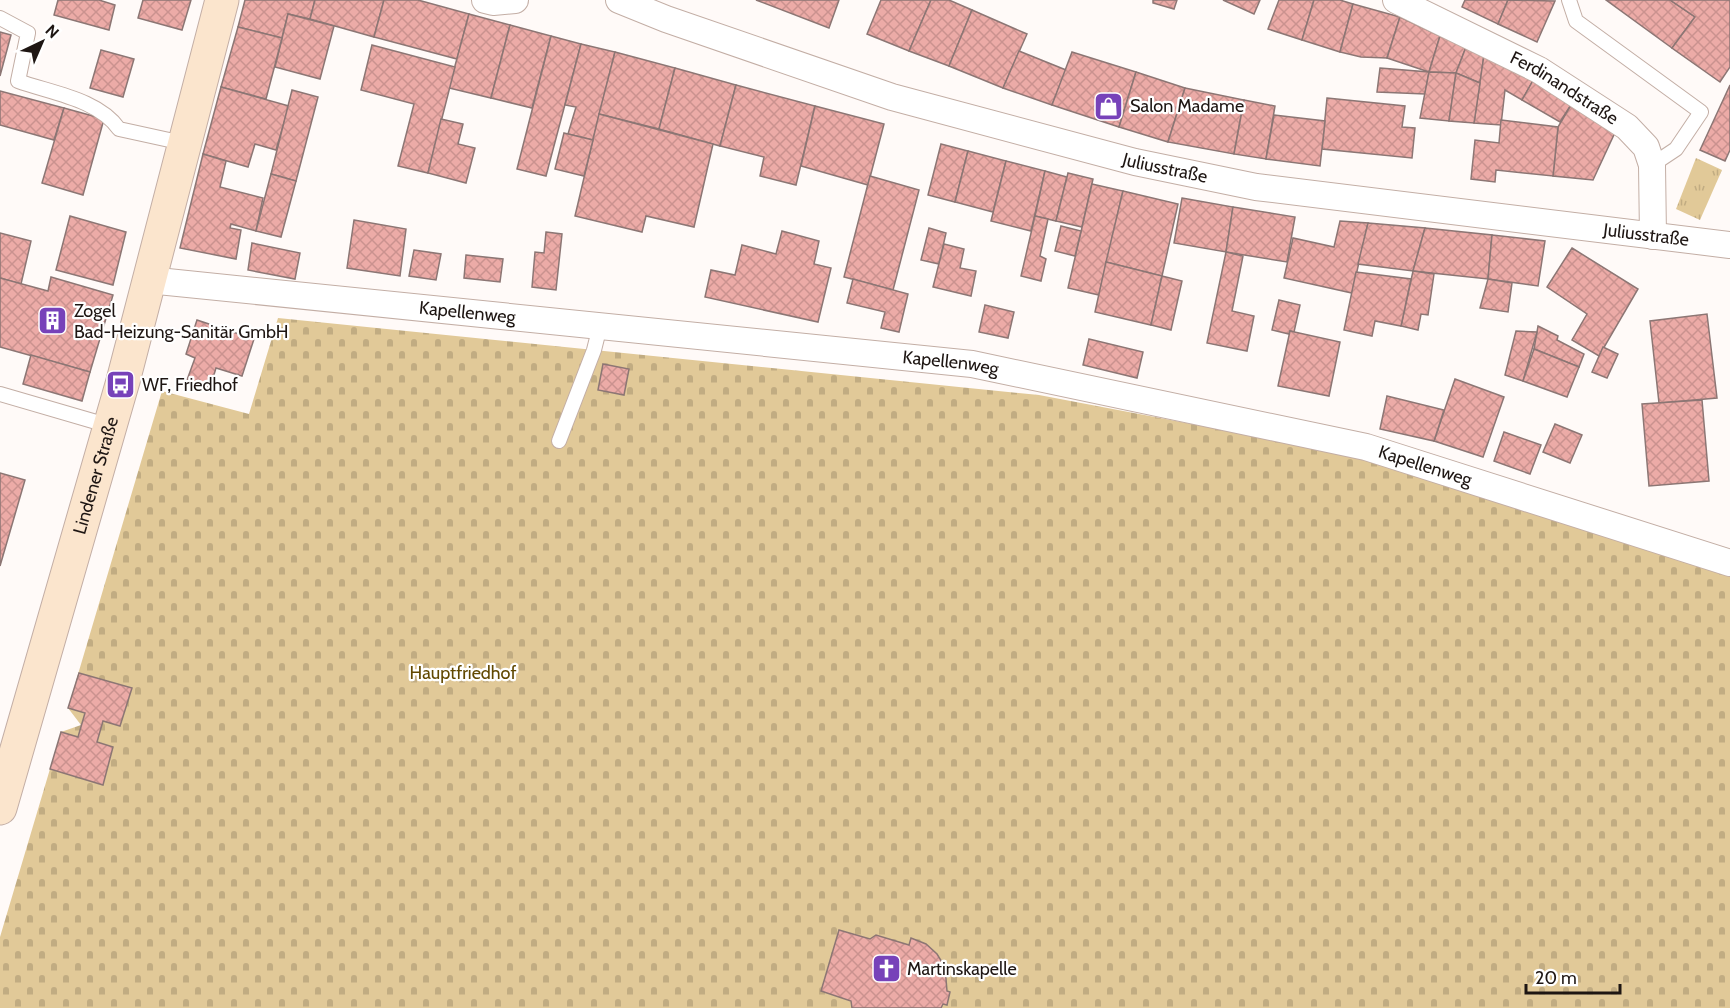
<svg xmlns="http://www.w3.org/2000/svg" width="1730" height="1008" viewBox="0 0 1730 1008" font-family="Cabin,sans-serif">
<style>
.grass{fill:url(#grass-tufts)}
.cemetery{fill:url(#cemetery-stones)}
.building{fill:url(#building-cross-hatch);stroke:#8c7674;stroke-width:1.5}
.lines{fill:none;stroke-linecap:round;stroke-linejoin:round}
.lane-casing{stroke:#c3aea5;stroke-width:16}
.street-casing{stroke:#c3aea5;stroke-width:28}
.secondary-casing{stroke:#c3aea5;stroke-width:35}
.lane{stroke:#fff;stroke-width:14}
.street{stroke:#fff;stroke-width:26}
.secondary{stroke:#fbe5cd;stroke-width:33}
.labels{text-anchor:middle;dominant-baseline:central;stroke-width:4.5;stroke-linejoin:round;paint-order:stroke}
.street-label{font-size:18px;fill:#1e1613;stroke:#fff}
.poi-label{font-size:18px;fill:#1e1613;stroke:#fff;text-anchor:start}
.park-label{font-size:18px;fill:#614800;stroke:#fff}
</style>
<defs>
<pattern id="grass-tufts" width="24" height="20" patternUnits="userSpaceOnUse" patternTransform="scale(1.5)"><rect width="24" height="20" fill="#e1c998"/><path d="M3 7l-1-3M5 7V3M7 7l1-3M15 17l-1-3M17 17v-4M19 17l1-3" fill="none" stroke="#c1ac82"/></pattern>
<pattern id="cemetery-stones" width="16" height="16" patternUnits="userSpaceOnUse" patternTransform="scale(1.5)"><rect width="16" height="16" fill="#e1c998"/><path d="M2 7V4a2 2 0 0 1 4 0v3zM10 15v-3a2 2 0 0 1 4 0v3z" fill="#c1ac82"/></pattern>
<pattern id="building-cross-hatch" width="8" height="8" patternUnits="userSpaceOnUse" patternTransform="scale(1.5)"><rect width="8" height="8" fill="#ecaba7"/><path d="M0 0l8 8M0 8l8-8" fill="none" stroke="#ca928f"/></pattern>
</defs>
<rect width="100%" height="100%" fill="#fffaf8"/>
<!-- grass -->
<polygon class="grass" points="1696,158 1722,170 1700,220 1676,209"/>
<!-- cemetery -->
<polygon class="cemetery" points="278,318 1039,395 1360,456 1730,575 1730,1008 0,1008 0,937 61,732 81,725 68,708 162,391 249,414"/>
<!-- building -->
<g class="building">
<polygon points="58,0 99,0 115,5 109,30 54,15"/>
<polygon points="143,0 191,0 182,30 138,18"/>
<polygon points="245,0 315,0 310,19 288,14 282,38 238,27"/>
<polygon points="315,0 384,0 374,37 310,19"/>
<polygon points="384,0 418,0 469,14 457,59 374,37"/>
<polygon points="756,0 839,0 829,28"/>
<polygon points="881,0 931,0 909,51 867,34"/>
<polygon points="931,0 949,0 972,10 949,66 909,51"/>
<polygon points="1153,0 1177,0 1174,9 1153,3"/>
<polygon points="1223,0 1260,0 1254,14"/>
<polygon points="1279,0 1314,0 1302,40 1268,29"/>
<polygon points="1314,0 1340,0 1353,4 1340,52 1302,40"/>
<polygon points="1465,0 1508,0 1498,24 1462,7"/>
<polygon points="1508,0 1555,1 1537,42 1498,24"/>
<polygon points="1606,0 1670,0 1695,17 1672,48"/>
<polygon points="1670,0 1730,0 1730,67 1720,82 1672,48 1695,17"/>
<polygon points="1353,4 1400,17 1387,58 1361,57 1340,52"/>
<polygon points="972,10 1027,34 1003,88 949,66"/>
<polygon points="288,14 334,26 320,79 275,67"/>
<polygon points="469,14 510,25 491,98 449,88"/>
<polygon points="1400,17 1440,36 1429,72 1387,58"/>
<polygon points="510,25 551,36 532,108 491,98"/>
<polygon points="238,27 282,38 266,99 221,87"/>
<polygon points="0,32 11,35 0,76"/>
<polygon points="551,36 581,44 546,176 517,169"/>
<polygon points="1440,36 1466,47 1456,73 1429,72"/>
<polygon points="581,44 615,52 593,140 568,134 576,107 565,105"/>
<polygon points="372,45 455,67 428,173 398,166 414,104 361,90"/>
<polygon points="1466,47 1484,55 1480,83 1456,73"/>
<polygon points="101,50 134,59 123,97 90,88"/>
<polygon points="1019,51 1066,70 1052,105 1003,88"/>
<polygon points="615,52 675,68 659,129 599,114"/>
<polygon points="1072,52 1136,72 1119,127 1052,105"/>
<polygon points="1484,55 1535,77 1522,100 1505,90 1501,125 1474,123"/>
<polygon points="675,68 736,85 720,146 659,129"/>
<polygon points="1380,68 1429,72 1425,94 1377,92"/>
<polygon points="1136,72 1185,88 1168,142 1119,127"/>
<polygon points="1429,72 1456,73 1449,121 1420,118"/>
<polygon points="1456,73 1480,83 1474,123 1449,121"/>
<polygon points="1535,77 1574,100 1560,122 1522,100"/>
<polygon points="736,85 815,106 796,185 760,176 764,157 720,146"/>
<polygon points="1730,85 1730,150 1725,161 1700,150"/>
<polygon points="221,87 289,106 276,150 255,144 248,167 203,154"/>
<polygon points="1185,88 1244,100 1234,154 1168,142"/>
<polygon points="292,90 318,97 296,181 271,174"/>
<polygon points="0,91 64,108 54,140 0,125"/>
<polygon points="1327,98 1405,106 1402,127 1415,128 1412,158 1322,149"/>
<polygon points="1244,100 1275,106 1266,159 1234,154"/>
<polygon points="1574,100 1618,126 1593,180 1553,176 1558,127"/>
<polygon points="815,106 884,124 868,185 801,166"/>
<polygon points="64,108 104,119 83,195 42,183"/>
<polygon points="599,114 713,144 694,227 646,216 642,232 575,216"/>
<polygon points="1274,115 1325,121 1320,166 1266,159"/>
<polygon points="441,119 463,124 458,144 475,148 466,183 428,173"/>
<polygon points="1501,120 1558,127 1553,176 1496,170 1495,182 1471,179 1475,140 1499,143"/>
<polygon points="564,133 593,140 584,176 555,169"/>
<polygon points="941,144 968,151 955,202 928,195"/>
<polygon points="968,151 1006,161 993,212 955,202"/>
<polygon points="203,154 226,161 220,187 263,198 256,231 231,224 230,228 241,230 236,259 180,248"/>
<polygon points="1006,161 1045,171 1031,231 991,221"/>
<polygon points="1045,171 1067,177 1056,221 1035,216"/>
<polygon points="1068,173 1093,179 1082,227 1056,221"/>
<polygon points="271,174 296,181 281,237 256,231"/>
<polygon points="870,176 919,190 893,290 844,277"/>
<polygon points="1092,184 1123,191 1099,295 1068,288"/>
<polygon points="1123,191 1178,204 1162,276 1106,262"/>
<polygon points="1182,198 1233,207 1226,252 1174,243"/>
<polygon points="1233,207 1295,217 1287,262 1226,252"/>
<polygon points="70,216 126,232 113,285 56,270"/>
<polygon points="1035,216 1048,219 1040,256 1046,259 1041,281 1021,276"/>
<polygon points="354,220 406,229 400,276 347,268"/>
<polygon points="1340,221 1368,223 1352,293 1284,278 1293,238 1334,247"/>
<polygon points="1368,223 1425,228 1413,271 1358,264"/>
<polygon points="1061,226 1081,231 1075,256 1055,251"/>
<polygon points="929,228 946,233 939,264 921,260"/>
<polygon points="1425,228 1492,235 1488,279 1413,271"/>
<polygon points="782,231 819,241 814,264 831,268 818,322 705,297 711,270 735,275 742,245 776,254"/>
<polygon points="546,232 562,234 556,290 532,287 535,252 544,253"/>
<polygon points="0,233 31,241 21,284 0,278"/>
<polygon points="1492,235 1545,241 1538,286 1488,279"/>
<polygon points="252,243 300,253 295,279 248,270"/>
<polygon points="944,244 964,249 960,268 976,271 971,296 933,287"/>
<polygon points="1572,248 1638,289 1599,356 1572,340 1587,314 1547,287"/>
<polygon points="414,250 441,254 436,280 409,276"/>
<polygon points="1226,252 1243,256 1232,311 1254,316 1247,351 1207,343"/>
<polygon points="466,255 503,259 500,282 464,278"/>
<polygon points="1106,262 1162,276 1151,325 1095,312"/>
<polygon points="1413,271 1434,274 1428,315 1421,314 1418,330 1401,326"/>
<polygon points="1356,272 1411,279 1401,326 1375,321 1372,336 1344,330"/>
<polygon points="1162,276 1182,281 1171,330 1151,325"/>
<polygon points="51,277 113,295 90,372 0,347 0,278 48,291"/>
<polygon points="853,279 908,294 899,332 881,328 885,312 847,303"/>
<polygon points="1488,279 1512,283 1508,312 1480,308"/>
<polygon points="1279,300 1300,305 1294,332 1290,331 1289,334 1272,330"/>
<polygon points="985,305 1014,312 1008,338 979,332"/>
<polygon points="1707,314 1717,398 1659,403 1650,321"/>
<polygon points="197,320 254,339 242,376 216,368 210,388 187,380 195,358 186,354"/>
<polygon points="1538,326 1558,336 1557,340 1584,354 1579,367 1534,349"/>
<polygon points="1290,331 1340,342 1329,396 1278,386"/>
<polygon points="1516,331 1537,332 1523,381 1505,375"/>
<polygon points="1089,339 1143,352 1137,378 1083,365"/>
<polygon points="1603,347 1618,354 1607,378 1592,372"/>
<polygon points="1534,349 1579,367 1567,397 1523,381"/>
<polygon points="31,355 90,372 82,401 23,384"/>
<polygon points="603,364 629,369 624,395 598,390"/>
<polygon points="1455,379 1504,397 1483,457 1434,441"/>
<polygon points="1387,396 1444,410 1434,441 1380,429"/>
<polygon points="1702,400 1709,481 1649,486 1642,404"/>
<polygon points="1555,424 1582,435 1570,463 1543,452"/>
<polygon points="1504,432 1541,445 1530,474 1494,461"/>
<polygon points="0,473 25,480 0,566"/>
<polygon points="79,673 132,688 120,726 103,721 97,742 113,747 103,785 50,769 61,732 78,737 85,713 68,708"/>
<polygon points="839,930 870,939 876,935 909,945 911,938 926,944 937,954 945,967 947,991 950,992 947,1005 943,1004 941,1008 852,1008 851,1001 821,991"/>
</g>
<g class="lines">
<defs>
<g id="lane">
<polyline points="1569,0 1576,21 1701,112 1676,149 1652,165"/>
<path d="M0 18 28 33 18 81C51 93 98 99 119 129L183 143"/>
<polyline points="0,394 110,426"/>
<polyline points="559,441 594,350 600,326"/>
</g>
<g id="street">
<polyline points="485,0 493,2 515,0"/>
<path id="s1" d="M619 0 666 19 892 97 1135 162 1256 187 1730 245"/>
<path id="s2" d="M1396 0 1539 70 1627 127 1646 147 1652 165 1653 236"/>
<path id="s3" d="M148 280 972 364 1366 447 1730 563"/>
</g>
<g id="secondary">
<path id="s4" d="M0 808 123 381 222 0"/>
</g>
</defs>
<!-- lane casing -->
<use href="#lane" class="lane-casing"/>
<!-- street casing -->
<use href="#street" class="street-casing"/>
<!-- secondary casing -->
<use href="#secondary" class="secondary-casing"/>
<!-- lane -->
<use href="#lane" class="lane"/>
<!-- street -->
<use href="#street" class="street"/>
<!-- secondary -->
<use href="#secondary" class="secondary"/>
</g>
<!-- icons -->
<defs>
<symbol id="shop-square" viewBox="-11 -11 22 22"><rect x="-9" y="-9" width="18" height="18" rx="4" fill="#7742b9" stroke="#fff"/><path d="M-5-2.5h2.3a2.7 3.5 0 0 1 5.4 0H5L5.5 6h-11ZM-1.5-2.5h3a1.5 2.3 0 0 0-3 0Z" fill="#fff"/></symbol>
<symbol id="building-square" viewBox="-11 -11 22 22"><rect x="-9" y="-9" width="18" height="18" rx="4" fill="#7742b9" stroke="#fff"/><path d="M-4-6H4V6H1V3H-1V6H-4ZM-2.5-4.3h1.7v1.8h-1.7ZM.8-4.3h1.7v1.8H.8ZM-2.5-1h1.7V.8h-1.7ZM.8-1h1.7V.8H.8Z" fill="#fff"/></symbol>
<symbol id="bus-square" viewBox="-11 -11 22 22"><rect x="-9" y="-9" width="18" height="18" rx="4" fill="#7742b9" stroke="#fff"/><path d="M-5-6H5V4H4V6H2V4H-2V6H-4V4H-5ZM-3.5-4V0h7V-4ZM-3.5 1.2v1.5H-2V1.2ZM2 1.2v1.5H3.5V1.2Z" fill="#fff"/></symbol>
<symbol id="church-square" viewBox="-11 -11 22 22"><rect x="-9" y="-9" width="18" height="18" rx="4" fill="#7742b9" stroke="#fff"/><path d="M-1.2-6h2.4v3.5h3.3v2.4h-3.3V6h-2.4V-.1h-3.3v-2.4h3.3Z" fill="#fff"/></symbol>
</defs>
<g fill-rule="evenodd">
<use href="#shop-square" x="1092" y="90" width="33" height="33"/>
<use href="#building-square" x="36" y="304" width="33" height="33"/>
<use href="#bus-square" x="104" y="368" width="33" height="33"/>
<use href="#church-square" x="870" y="952" width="33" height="33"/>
</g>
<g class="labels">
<!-- street labels -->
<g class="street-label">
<text stroke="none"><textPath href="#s2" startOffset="190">Ferdinandstraße</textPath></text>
<text stroke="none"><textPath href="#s1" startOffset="572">Juliusstraße</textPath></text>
<text stroke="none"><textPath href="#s1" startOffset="1058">Juliusstraße</textPath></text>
<text stroke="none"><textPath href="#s3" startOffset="321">Kapellenweg</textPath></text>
<text stroke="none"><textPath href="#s3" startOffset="807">Kapellenweg</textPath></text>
<text stroke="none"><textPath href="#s3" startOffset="1293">Kapellenweg</textPath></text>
<text stroke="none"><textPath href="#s4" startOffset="346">Lindener Straße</textPath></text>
</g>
<!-- poi labels -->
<g class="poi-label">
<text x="1130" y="106">Salon Madame</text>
<text x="74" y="311">Zogel<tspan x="74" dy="21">Bad-Heizung-Sanitär GmbH</tspan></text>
<text x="142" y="385">WF, Friedhof</text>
<text x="907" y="969">Martinskapelle</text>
</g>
<!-- park labels -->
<g class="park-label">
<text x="463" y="673">Hauptfriedhof</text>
</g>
</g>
<!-- north arrow -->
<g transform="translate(42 42) rotate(44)" stroke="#ffffff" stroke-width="4.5" paint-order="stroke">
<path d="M0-4.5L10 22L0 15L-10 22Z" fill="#1e1613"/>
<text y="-9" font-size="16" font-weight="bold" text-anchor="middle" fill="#1e1613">N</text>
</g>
<!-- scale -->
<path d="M1526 984v9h94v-9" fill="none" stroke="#1e1613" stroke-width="3"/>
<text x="1535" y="984" font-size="18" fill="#1e1613" stroke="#ffffff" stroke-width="4.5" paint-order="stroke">20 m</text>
</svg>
